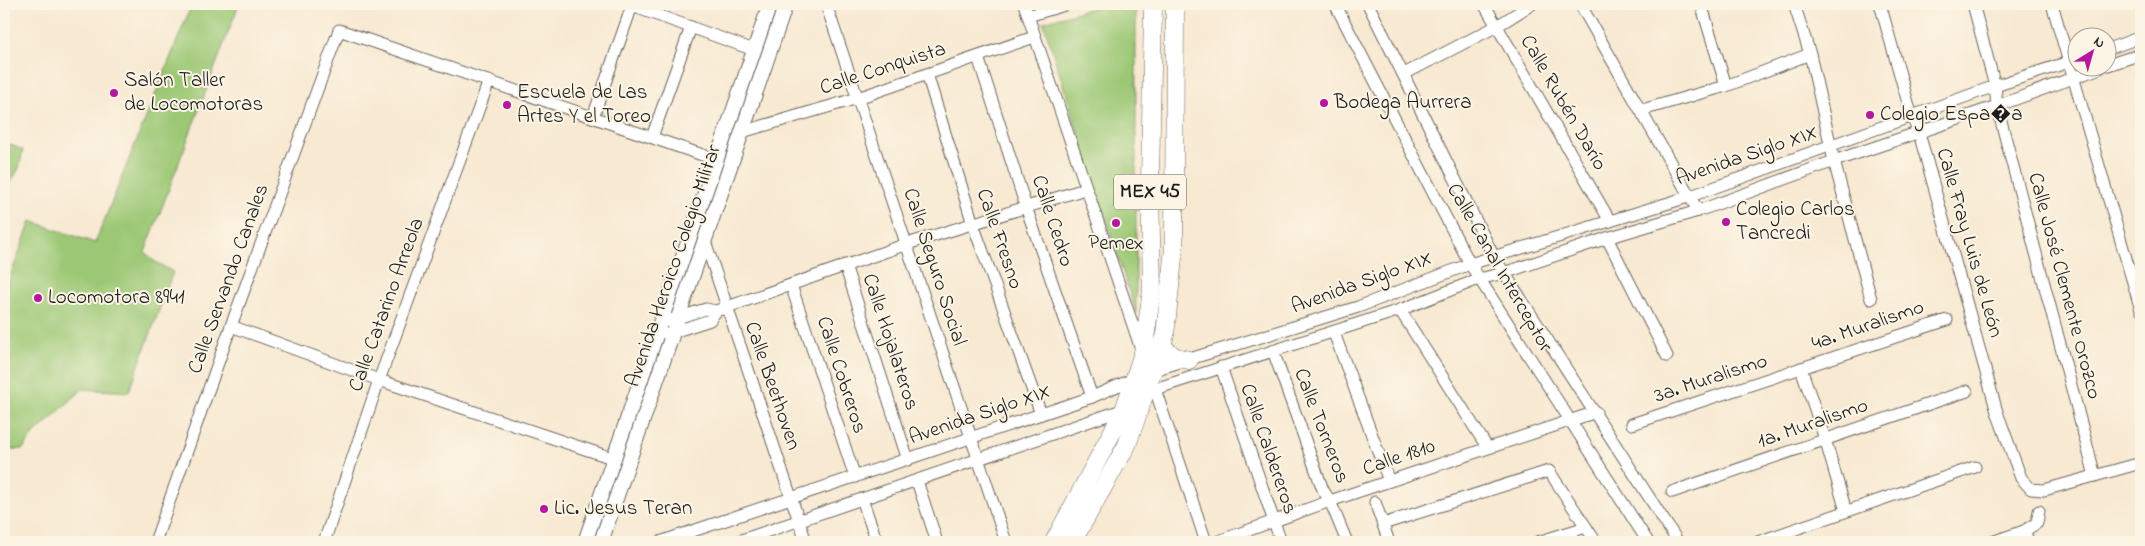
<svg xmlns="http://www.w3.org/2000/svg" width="2145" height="546" viewBox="0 0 2145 546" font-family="'Indie Flower',sans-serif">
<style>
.green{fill:#9cc875;stroke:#5c7248}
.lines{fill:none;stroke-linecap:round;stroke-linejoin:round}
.minor-casing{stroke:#69645c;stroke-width:13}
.tertiary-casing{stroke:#69645c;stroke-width:16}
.primary-casing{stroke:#69645c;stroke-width:19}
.minor{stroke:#fff;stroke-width:11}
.tertiary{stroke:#fff;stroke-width:14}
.primary{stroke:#fff;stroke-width:18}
.poi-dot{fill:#b5179e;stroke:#fcf5e5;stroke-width:2}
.labels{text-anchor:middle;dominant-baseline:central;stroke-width:4;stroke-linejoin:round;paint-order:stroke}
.shield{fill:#fcf5e5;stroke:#5f5d58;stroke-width:1}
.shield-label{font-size:20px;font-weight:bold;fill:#1c1c1c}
.street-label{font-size:21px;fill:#1c1c1c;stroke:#fcf5e5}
.poi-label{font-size:21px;fill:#1c1c1c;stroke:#fcf5e5;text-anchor:start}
</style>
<rect width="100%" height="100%" fill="#fcf5e5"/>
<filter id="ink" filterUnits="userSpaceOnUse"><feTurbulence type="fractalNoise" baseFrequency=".02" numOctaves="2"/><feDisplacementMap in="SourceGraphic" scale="10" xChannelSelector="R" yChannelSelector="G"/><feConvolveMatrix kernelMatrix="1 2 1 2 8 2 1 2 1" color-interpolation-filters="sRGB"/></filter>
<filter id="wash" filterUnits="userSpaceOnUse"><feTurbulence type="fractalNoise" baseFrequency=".0096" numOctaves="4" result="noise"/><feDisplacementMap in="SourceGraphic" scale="20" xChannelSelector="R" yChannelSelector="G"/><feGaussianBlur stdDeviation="1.12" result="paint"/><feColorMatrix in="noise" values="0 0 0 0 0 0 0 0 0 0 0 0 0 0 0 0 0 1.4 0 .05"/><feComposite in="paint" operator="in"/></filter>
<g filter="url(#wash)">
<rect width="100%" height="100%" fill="#f8e9d2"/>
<!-- green -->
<g class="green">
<polygon points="192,4 239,4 145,252 154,261 173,272 129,392 83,389 34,434 23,449 11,450 4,440 4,293 31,221 95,243"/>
<polygon points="1106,4 1136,4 1136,313 1043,22"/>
<polygon points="4,142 23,150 19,168 4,195"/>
</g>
</g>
<g filter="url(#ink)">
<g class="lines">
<defs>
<g id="minor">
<polyline points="826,4 1006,542"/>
<polyline points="1024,4 1141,349"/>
<polyline points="1335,4 1470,264 1648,542"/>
<polyline points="1368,4 1494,257 1678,542"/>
<polyline points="1484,4 1610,221"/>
<polyline points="1580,4 1698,211"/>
<polyline points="1701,4 1726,86"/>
<polyline points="1794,4 1810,54 1834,161 1871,299"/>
<polyline points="1880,4 1912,117 1919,133 1997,412 2021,478 2031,489 2044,490 2141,463"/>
<polyline points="1973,4 1995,86 1997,106 2095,476"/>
<polyline points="2052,4 2141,310"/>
<polyline points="1028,16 1068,4"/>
<polyline points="2108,49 2141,37"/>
<polyline points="978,57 1026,207 1092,397"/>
<polyline points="2108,65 2141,54"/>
<polyline points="927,74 973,224 1041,414"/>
<polyline points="1404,74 1497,26 1532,4"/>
<polyline points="1642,110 1726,86 1810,54"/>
<polyline points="593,117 632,6 754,50"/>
<polyline points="742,132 858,98 1034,37"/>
<polyline points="652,137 691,27"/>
<polyline points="1607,238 1667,356"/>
<polyline points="705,241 806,542"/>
<polyline points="845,265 908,460"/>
<polyline points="791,285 855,477"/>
<polyline points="1400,310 1487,447"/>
<polyline points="661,323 706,309 716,311 907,244 1085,189"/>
<polyline points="231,326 379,380 615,459"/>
<polyline points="1334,333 1389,481"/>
<polyline points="667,334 710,320 716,311"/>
<polyline points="1273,351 1323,490 1330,501 1347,542"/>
<polyline points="1221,367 1281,542"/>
<polyline points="1801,368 1825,439 1846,511"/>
<polyline points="1155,389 1206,542"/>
<polyline points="1143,397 1155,389 1400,310 1479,279 1504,273 1607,238 1698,211 1834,161 1997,106 2100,68"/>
<polyline points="1632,424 1947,320"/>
<polyline points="917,481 937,542"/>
<polyline points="1672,492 1967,391"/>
<polyline points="862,499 877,542"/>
<polyline points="1375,502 1389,542"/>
<polyline points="1383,524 1549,471 1596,542"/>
<polyline points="155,542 231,326 339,30 717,160"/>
<polyline points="324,542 379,380 489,81"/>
<polyline points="660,542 1092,397 1154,370 1358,307 1470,264 1688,197 1995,86 2078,59"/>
<polyline points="736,542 1125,409"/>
<polyline points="1216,542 1330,501 1596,412"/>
<polyline points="1538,542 1586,527"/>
<polyline points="1758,542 1975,467"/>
<polyline points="1992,542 2024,531 2037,523 2039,511"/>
<polyline points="2016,542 2024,531 2029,542"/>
</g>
<g id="tertiary">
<polyline points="585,542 770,4"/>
<polyline points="601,542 786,4"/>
</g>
<g id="primary">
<polyline points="1162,346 1175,357 1189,360"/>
<polyline points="1054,542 1124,410 1143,353 1152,290 1150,186 1153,4"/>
<polyline points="1072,542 1127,445 1165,335 1174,248 1175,4"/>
</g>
</defs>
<!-- minor casing -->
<use href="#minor" class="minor-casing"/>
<!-- tertiary casing -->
<use href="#tertiary" class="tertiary-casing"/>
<!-- primary casing -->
<use href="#primary" class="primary-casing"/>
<!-- minor -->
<use href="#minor" class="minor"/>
<!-- tertiary -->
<use href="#tertiary" class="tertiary"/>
<!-- primary -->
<use href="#primary" class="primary"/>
</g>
</g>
<!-- markers -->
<g class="poi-dot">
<circle cx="114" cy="93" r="5"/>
<circle cx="1324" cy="103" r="5"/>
<circle cx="507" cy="105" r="5"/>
<circle cx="1870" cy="115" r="5"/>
<circle cx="1726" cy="222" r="5"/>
<circle cx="1116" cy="223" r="5"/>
<circle cx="38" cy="298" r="5"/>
<circle cx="544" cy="509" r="5"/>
</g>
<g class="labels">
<!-- shield labels -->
<rect class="shield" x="1114" y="174.5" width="72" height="35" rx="4"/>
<g class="shield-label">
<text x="1150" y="192">MEX 45</text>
</g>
<!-- street labels -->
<g class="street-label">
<text transform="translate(883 69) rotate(-18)">Calle Conquista</text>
<text transform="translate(1563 103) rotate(60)">Calle Rubén Darío</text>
<text transform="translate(1747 156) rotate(-19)">Avenida Siglo XIX</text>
<text transform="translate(1052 221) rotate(72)">Calle Cedro</text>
<text transform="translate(999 239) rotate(71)">Calle Fresno</text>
<text transform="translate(1969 243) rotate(74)">Calle Fray Luis de León</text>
<text transform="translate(674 266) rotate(-71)">Avenida Heroico Colegio Militar</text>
<text transform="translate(934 267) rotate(72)">Calle Seguro Social</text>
<text transform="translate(1499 268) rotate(60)">Calle Canal Interceptor</text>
<text transform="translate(229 279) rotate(-70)">Calle Servando Canales</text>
<text transform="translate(1362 283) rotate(-20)">Avenida Siglo XIX</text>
<text transform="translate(2064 286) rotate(75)">Calle José Clemente Orozco</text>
<text transform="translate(387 305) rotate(-70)">Calle Catarino Arreola</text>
<text transform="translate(1868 326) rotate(-19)">4a. Muralismo</text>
<text transform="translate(890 342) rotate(72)">Calle Hojalateros</text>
<text transform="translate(841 375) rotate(72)">Calle Cobreros</text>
<text transform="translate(1711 379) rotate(-18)">3a. Muralismo</text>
<text transform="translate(772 386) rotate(71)">Calle Beethoven</text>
<text transform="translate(980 415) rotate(-19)">Avenida Siglo XIX</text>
<text transform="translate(1813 424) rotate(-19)">1a. Muralismo</text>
<text transform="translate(1321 426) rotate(69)">Calle Torneros</text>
<text transform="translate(1268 449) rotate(71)">Calle Caldereros</text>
<text transform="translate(1399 458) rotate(-19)">Calle 1810</text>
</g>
<!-- poi labels -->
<g class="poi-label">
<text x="124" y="81">Salón Taller<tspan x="124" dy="24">de Locomotoras</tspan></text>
<text x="517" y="93">Escuela de Las<tspan x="517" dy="24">Artes Y el Toreo</tspan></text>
<text x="1334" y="103">Bodega Aurrera</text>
<text x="1880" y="115">Colegio Espa�a</text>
<text x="1736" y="210">Colegio Carlos<tspan x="1736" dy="24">Tancredi</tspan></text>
<text x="1116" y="244" text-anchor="middle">Pemex</text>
<text x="48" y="298">Locomotora 8941</text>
<text x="554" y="509">Lic. Jesus Teran</text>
</g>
</g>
<!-- margin -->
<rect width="2145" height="546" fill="none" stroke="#fcf5e5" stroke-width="20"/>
<!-- north arrow -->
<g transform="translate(2092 52) rotate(37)"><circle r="24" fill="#fcf5e5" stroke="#a29e95"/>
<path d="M0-4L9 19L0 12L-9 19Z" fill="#b5179e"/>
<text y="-8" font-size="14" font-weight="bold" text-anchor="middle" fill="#1c1c1c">N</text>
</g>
</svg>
